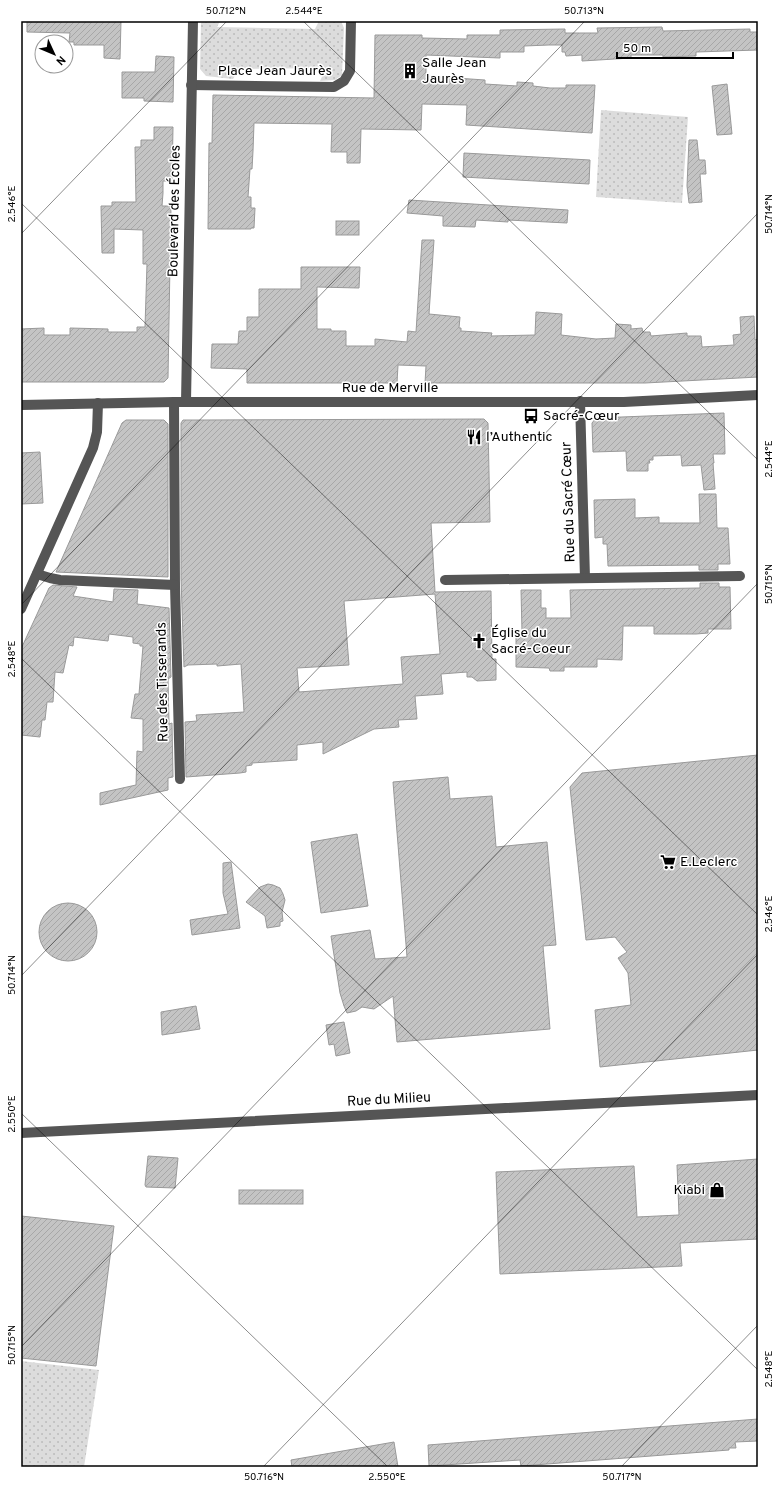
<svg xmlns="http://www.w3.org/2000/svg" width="779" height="1488" viewBox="0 0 779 1488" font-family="Overpass,sans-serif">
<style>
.grass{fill:url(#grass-dots)}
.building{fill:url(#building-hatch);stroke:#999;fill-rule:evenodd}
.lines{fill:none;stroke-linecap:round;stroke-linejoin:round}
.minor{stroke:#555;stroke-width:10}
.ticks{fill:none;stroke:#000;stroke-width:1;stroke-opacity:0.45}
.labels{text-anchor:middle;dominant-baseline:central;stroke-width:3;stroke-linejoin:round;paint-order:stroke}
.poi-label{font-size:14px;fill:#000;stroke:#fff;text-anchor:start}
.street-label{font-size:14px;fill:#000;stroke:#fff}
.neatline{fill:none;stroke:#000;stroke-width:1.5}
.ticks-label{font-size:10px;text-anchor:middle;fill:#000}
</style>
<defs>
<pattern id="grass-dots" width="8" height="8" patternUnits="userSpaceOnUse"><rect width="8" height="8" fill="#dcdcdc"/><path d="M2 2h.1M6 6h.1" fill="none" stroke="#bbb" stroke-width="1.8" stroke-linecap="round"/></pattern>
<pattern id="building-hatch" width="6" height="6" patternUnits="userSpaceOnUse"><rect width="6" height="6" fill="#c4c4c4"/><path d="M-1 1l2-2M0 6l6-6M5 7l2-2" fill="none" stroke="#a7a7a7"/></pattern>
</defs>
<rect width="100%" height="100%" fill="#fff"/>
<!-- grass -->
<g class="grass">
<polygon points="203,21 220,21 217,27 315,29 319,21 341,21 344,28 342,75 335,80 320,81 326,68 240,69 233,79 206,76 200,69 201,23"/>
<polygon points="601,110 688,117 682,203 596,197"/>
<polygon points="21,1361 99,1370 84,1467 21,1467"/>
</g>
<!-- building -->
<g class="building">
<polygon points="27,21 121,21 120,59 104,58 104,45 74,45 74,42 69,42 70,33 27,32"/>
<polygon points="662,27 663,31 750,29 750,32 758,32 758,50 696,52 696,56 663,57 663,55 631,55 631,58 582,61 582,55 566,56 565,52 562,52 562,45 549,45 524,46 524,52 500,52 500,58 426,55 426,76 485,80 485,84 517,86 517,82 533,83 533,86 550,88 566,88 566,85 595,85 592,133 466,125 467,105 422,104 421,130 361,129 360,163 347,163 347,152 331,152 332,124 254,123 253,151 252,169 250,169 248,197 251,197 251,208 255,208 254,228 251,228 251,229 208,229 209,143 212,143 213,95 374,98 375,35 422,35 422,38 467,39 467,35 500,35 500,30 565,29 565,33 598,33 597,28"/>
<polygon points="156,56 174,57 173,102 144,101 144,98 122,98 122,72 155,72"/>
<polygon points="727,84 732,134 717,135 712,86"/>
<polygon points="154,127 173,127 172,181 163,181 163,193 162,206 171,206 168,378 164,382 21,382 21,329 44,328 44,335 70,335 70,328 108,329 108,332 137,332 137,327 145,327 147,264 143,264 143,230 114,229 114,253 102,253 101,206 112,206 112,202 136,202 135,147 141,147 141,140 154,140"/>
<polygon points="689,140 697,140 699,160 705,160 706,174 700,174 702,202 689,203 687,186"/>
<polygon points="464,153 590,160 589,184 463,177"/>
<polygon points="409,200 568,210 567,223 508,220 508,222 476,220 475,227 443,226 443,216 407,213"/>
<rect x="336" y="221" width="23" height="14"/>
<polygon points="422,240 434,240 429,314 460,317 459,328 461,328 461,331 492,333 491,336 535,335 536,312 562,314 561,335 596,339 615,338 616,324 631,325 631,329 642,328 643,332 650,332 651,336 687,333 687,336 701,336 702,347 734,345 733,335 741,334 740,317 754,316 755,340 758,339 758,377 645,383 425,383 426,366 398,365 397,383 247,383 247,369 211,368 212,344 238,344 239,331 247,331 247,317 259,317 259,289 301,289 301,267 360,267 359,288 317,287 317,329 331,329 331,331 346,331 346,346 375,346 375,339 407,342 408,331 416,332"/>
<polygon points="724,413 725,454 713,454 714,463 713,463 715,489 704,490 701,465 682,466 681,455 653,456 653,460 649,460 650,463 648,463 648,471 627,471 626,451 593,452 592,423 596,418"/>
<path d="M484 419 488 423 490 522 431 523 435 592 491 591 492 659H496V680L477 681 472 677H467V672L441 674 443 694 415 696 417 719 398 720 399 727 374 729 323 754V742L297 745V760L252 763V765L246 766V772L240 773 186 777 185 722 197 721 196 715 244 712 241 664 217 666V664L188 665 184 667 181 578V423L183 420H199ZM435 594 440 654 401 657 403 684 299 692 297 668 349 665 344 601Z"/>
<polygon points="126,420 164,420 168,424 168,577 56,572 122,423"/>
<polygon points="40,452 43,503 21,504 21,453"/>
<polygon points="699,494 716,494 717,528 728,528 730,564 718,564 718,570 699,570 699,565 608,566 607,544 603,544 603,537 595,538 594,500 635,499 635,518 659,517 659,523 700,523"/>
<polygon points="700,583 719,583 719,587 730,587 731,629 708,629 708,633 696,634 654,634 654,626 623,626 622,660 597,659 597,667 564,667 564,671 550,671 549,668 516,667 516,632 522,632 521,590 541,590 541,608 546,608 546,618 571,618 570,590 700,588"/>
<polygon points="53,585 77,587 73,596 113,602 114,589 138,590 137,604 169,608 171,677 168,679 169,724 172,723 173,777 168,778 168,790 100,805 100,793 136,785 137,751 143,752 143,719 131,718 135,694 139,694 143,646 140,646 140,644 133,643 133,637 109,634 108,641 74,637 73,646 69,645 63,673 55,672 53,702 47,702 45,720 42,720 40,737 21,735 21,649 49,588"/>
<polygon points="758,755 758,1050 600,1067 595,1010 631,1005 628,973 618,958 627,952 615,937 586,940 570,787 582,773"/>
<polygon points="448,777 450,799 492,796 496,847 547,842 556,945 543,946 550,1029 397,1042 393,996 374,1009 362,1007 356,1011 347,1013 344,1006 340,993 331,936 370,930 375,959 407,957 393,782"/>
<polygon points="357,834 368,906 321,913 311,842"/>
<polygon points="231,862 240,928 192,935 190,920 228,914 223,893 223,863"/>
<polygon points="268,884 273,885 280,888 283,894 285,900 282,912 283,921 280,922 280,926 267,928 265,916 246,902 260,887"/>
<circle cx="68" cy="932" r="29"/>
<polygon points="196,1006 200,1029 162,1035 161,1012"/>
<polygon points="344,1022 350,1053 336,1056 334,1044 329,1045 326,1025"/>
<polygon points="148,1156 178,1158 175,1188 146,1187 145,1185"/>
<polygon points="758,1159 758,1239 680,1243 682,1266 500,1274 496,1172 634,1166 637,1217 679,1215 677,1165"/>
<rect x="239" y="1190" width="64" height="14"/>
<polygon points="21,1216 114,1226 96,1366 21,1358"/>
<polygon points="758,1419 758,1441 735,1442 736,1448 729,1448 729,1450 521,1466 520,1460 429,1466 428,1445"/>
<polygon points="394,1442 398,1467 292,1467 291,1460"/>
</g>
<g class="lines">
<!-- minor -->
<g class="minor">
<polyline points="191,85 334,87 344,81 350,71 351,21"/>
<polyline points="580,401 585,578"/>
<polyline points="174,402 175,585 180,779"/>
<polyline points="186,402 193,21"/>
<polyline points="21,405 174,402 624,402 758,395"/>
<polyline points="37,574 50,578 60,580 175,585"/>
<polyline points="445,580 740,576"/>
<polyline points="21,609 93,448 97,432 98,403"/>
<polyline points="21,1133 758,1095"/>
</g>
</g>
<!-- ticks -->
<path class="ticks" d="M303 21 758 460M21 203 758 915M21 234 227 21M21 605 585 21M21 658 758 1370M21 976 758 213M21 1113 388 1467M21 1347 758 583M263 1467 758 954M621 1467 758 1325"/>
<!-- icons -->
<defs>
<symbol id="building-bare" viewBox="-9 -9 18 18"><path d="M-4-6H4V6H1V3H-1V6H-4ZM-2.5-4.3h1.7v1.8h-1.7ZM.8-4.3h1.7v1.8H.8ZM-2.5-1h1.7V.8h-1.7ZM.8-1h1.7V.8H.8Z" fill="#000" stroke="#fff" stroke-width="2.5" paint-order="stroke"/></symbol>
<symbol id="bus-bare" viewBox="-9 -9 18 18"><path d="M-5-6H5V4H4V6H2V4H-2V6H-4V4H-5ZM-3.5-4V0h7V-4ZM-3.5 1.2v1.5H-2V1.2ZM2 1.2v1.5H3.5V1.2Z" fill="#000" stroke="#fff" stroke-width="2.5" paint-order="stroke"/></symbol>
<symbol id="restaurant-bare" viewBox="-9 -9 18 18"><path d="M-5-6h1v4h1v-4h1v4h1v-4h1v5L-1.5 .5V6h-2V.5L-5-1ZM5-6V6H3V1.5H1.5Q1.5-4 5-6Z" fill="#000" stroke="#fff" stroke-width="2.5" paint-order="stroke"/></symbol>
<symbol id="church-bare" viewBox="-9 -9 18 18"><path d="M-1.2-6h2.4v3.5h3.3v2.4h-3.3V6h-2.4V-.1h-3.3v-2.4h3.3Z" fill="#000" stroke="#fff" stroke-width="2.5" paint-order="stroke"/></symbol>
<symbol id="supermarket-bare" viewBox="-9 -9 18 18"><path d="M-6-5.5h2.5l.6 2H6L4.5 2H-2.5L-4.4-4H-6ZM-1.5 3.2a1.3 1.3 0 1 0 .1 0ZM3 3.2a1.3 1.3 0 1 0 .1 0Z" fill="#000" stroke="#fff" stroke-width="2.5" paint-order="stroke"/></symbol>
<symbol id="shop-bare" viewBox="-9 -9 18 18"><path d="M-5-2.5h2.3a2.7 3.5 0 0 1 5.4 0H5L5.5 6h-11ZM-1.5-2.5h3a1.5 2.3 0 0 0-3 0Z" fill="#000" stroke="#fff" stroke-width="2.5" paint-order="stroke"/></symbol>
</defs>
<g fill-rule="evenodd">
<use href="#building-bare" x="399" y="60" width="22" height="22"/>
<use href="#bus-bare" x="520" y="405" width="22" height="22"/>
<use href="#restaurant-bare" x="463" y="426" width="22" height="22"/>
<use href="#church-bare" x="468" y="630" width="22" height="22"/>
<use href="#supermarket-bare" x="657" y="851" width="22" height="22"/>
<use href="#shop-bare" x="706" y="1179" width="22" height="22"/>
</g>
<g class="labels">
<!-- poi labels -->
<g class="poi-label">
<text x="422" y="63">Salle Jean<tspan x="422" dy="16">Jaurès</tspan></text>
<text x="543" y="416">Sacré-Cœur</text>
<text x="486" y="437">l’Authentic</text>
<text x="491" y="633">Église du<tspan x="491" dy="16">Sacré-Coeur</tspan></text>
<text x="680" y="862">E.Leclerc</text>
<text x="705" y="1190" text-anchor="end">Kiabi</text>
</g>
<!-- street labels -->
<g class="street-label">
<text x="275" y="71">Place Jean Jaurès</text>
<text transform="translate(175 211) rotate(-89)">Boulevard des Écoles</text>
<text x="390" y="388">Rue de Merville</text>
<text transform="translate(569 502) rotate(-92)">Rue du Sacré Cœur</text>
<text transform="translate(163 682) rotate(-91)">Rue des Tisserands</text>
<text transform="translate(389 1100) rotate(-3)">Rue du Milieu</text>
</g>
</g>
<!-- border -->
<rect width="779" height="1488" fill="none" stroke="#ffffff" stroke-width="44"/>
<!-- north arrow -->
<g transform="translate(54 54) rotate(134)"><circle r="19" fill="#ffffff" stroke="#999999"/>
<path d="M0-3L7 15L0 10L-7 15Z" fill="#000000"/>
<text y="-6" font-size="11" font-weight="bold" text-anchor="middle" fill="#000000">N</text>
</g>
<!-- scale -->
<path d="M617 52v6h116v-6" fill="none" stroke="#000000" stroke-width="2"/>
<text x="623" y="52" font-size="12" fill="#000000" stroke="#ffffff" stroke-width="3" paint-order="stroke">50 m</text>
<rect x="22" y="22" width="735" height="1444" class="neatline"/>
<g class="ticks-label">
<text x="226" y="14">50.712°N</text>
<text x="304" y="14">2.544°E</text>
<text x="584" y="14">50.713°N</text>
<text transform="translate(11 204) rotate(-90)" y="4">2.546°E</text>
<text transform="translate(768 214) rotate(-90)" y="4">50.714°N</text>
<text transform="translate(768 459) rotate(-90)" y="4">2.544°E</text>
<text transform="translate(768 584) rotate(-90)" y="4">50.715°N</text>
<text transform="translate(11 659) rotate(-90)" y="4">2.548°E</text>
<text transform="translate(768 914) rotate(-90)" y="4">2.546°E</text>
<text transform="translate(11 975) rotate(-90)" y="4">50.714°N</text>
<text transform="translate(11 1114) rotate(-90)" y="4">2.550°E</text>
<text transform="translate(11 1345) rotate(-90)" y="4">50.715°N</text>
<text transform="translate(768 1369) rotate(-90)" y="4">2.548°E</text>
<text x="264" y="1480">50.716°N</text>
<text x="387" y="1480">2.550°E</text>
<text x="622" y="1480">50.717°N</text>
</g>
</svg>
